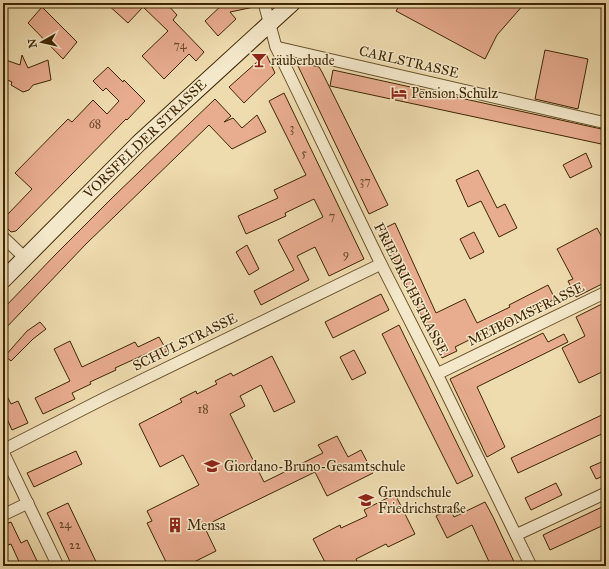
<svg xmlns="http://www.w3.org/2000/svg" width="609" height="569" viewBox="0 0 609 569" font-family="'IM FELL Great Primer',serif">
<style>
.building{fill:#e8ac8f;stroke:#3e2603}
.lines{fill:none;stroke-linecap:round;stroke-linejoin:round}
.minor-casing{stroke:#6a532e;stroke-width:13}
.secondary-casing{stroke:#3e2603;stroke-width:18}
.minor{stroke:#f4e8ca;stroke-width:11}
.secondary{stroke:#f4e8ca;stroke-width:16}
.labels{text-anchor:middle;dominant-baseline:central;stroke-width:3;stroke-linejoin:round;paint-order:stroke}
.number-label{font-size:12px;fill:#684826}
.poi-label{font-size:14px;fill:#3e2603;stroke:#f4e8ca;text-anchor:start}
.street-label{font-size:14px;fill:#3e2603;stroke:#f4e8ca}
</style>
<rect width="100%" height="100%" fill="#eedbae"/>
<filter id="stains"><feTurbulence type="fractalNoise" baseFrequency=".005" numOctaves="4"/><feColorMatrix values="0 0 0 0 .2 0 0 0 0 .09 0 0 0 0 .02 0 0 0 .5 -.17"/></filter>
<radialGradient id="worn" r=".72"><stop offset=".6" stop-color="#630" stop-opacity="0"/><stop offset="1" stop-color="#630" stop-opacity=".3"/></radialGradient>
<!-- building -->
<g class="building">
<polygon points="106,3 166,3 177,15 173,20 204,52 196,61 189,54 164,79 142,56 168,31 143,7 128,23"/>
<polygon points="224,3 254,3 254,7 230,12 236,19 218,36 205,21"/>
<polygon points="401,3 525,3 497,35 485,59 396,11"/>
<polygon points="42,7 77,42 63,59 28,23"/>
<polygon points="545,50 588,59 578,109 535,99"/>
<polygon points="266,54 275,73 244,103 229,87"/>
<polygon points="22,55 28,68 48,60 51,80 33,85 29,90 23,92 11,85 12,82 3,78 3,59 20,65"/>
<polygon points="303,63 319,67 322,72 388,205 369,214 298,66"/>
<polygon points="108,67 123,82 124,80 145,101 127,120 126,119 16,231 11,232 3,224 3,209 8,214 32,189 15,173 68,119 72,122 93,100 107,114 119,101 106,88 103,91 93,81"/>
<polygon points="333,70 606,130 606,145 330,86"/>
<polygon points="284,93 364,259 329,276 315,247 297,256 309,280 261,305 254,291 294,270 278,240 323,217 314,199 285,213 286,216 246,234 238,216 278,198 274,190 306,175 269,101"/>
<polygon points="215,99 231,116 224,122 233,118 242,128 257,115 266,132 232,149 209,125 86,244 3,331 3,309 56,254 114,196"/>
<polygon points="586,153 592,167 570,178 563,165"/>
<polygon points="478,170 497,208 505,204 517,228 499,237 481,201 468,207 456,180"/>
<polygon points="395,223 436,313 465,299 477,323 510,307 509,305 548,285 555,299 516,319 493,328 455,347 457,351 442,358 391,253 381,230"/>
<polygon points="597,228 606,245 606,282 576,297 568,281 573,279 557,249"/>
<polygon points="474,232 484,252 470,259 460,239"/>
<polygon points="247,245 259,269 249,275 236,252"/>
<polygon points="381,294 389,310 333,338 325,322"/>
<polygon points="606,302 606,370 579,383 562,348 585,336 576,317"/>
<polygon points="40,322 46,329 33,339 11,361 5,356 27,331"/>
<polygon points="399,325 473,476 457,484 382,334"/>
<polygon points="543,333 548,342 564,334 568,342 477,387 505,447 487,457 450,379"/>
<polygon points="159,337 167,351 151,359 148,353 115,368 116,370 90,382 91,384 72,393 75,399 43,414 35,398 70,381 54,349 70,341 82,367 135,342 138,347"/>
<polygon points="354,350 366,373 352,380 340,357"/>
<polygon points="272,356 295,402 274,412 261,385 240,396 245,406 230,414 264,482 323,453 318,445 337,436 348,457 361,450 373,473 327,496 315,472 204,526 216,551 186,566 168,566 147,523 152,521 147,511 199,485 183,455 160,467 139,424 182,402 180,399 196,391 197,394 217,384 215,381 231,373 233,376"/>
<polygon points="3,388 11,404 18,401 28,423 12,430 3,410"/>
<polygon points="606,413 606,432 518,473 511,458"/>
<polygon points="76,451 82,464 34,487 27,473"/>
<polygon points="606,460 606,475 596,479 590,467"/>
<polygon points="556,483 562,495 531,510 525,498"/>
<polygon points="395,494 415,534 388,547 386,544 356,559 359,566 327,566 313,539 340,525 341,528 367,516 364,510"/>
<polygon points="485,502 493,517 516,566 491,566 472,525 447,538 436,516 450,509 454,517"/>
<polygon points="68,503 98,566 72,566 52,523 47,513"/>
<polygon points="606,505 606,524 550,550 543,535"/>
<polygon points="11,522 21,543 27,540 38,563 31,566 21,566 11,544 3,547 3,525"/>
</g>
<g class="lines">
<defs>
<g id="minor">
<polyline points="264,3 276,47 381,264 437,374 531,566"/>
<polyline points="276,47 606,123"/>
<polyline points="3,237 24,257"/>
<polyline points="437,374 606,292"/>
<polyline points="3,450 103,399 381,264"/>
<polyline points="3,452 58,566"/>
<polyline points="3,515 28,503"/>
<polyline points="516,535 606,493"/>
</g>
<polyline id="secondary" points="3,280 139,143 292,3"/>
</defs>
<!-- minor casing -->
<use href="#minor" class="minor-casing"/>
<!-- secondary casing -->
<use href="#secondary" class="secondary-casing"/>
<!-- minor -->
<use href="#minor" class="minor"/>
<!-- secondary -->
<use href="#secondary" class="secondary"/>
</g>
<!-- icons -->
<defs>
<symbol id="bar-bare" viewBox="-9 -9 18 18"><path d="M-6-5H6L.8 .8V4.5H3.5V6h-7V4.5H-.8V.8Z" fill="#8f2418" stroke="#f4e8ca" stroke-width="2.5" paint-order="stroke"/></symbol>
<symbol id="hotel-bare" viewBox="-9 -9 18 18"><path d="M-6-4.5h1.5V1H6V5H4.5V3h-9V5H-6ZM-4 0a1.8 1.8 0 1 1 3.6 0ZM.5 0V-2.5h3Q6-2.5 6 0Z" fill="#8f2418" stroke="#f4e8ca" stroke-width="2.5" paint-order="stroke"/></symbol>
<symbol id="school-bare" viewBox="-9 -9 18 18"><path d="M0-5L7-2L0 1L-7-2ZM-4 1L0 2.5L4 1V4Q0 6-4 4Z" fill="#8f2418" stroke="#f4e8ca" stroke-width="2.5" paint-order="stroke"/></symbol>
<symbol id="building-bare" viewBox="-9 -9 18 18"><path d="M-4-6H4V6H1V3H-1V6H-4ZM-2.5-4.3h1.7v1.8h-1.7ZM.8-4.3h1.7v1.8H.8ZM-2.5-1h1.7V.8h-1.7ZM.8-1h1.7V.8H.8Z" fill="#8f2418" stroke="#f4e8ca" stroke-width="2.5" paint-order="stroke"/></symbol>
</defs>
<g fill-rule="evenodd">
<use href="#bar-bare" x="248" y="49" width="22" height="22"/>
<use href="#hotel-bare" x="388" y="82" width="22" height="22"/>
<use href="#school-bare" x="201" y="455" width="22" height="22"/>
<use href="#school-bare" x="355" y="489" width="22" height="22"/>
<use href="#building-bare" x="164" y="514" width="22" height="22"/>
</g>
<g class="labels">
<!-- number labels -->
<g class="number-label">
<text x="180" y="45">74</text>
<text x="95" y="124">68</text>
<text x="292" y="128">3</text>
<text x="304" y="153">5</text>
<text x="365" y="181">37</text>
<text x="332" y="216">7</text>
<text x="346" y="254">9</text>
<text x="203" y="409">18</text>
<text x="65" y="524">24</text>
<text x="75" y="545">22</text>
</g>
<!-- poi labels -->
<g class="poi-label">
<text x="271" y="60">räuberbude</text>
<text x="411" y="93">Pension Schulz</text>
<text x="224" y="466">Giordano-Bruno-Gesamtschule</text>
<text x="378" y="492">Grundschule<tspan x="378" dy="16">Friedrichstraße</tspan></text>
<text x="187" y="525">Mensa</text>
</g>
<!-- street labels -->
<g class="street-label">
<text transform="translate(409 62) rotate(13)">CARLSTRASSE</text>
<text transform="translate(145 139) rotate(-44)">VORSFELDER STRASSE</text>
<text transform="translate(411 289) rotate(63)">FRIEDRICHSTRASSE</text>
<text transform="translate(526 314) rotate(-26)">MEIBOMSTRASSE</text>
<text transform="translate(185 342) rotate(-26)">SCHULSTRASSE</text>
</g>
</g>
<!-- margin -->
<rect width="609" height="569" fill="none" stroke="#eedbae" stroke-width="16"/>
<rect x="4" y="4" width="601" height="561" fill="none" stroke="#3e2603" stroke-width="2"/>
<rect x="8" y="8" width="593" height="553" fill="none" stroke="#3e2603"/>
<!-- north arrow -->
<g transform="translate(42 42) rotate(262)" stroke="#f4e8ca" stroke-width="3" paint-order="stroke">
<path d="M0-3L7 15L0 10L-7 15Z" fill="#3e2603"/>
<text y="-6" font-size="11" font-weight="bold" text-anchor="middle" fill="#3e2603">N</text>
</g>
<rect width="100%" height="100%" filter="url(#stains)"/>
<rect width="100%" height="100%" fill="url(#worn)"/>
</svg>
